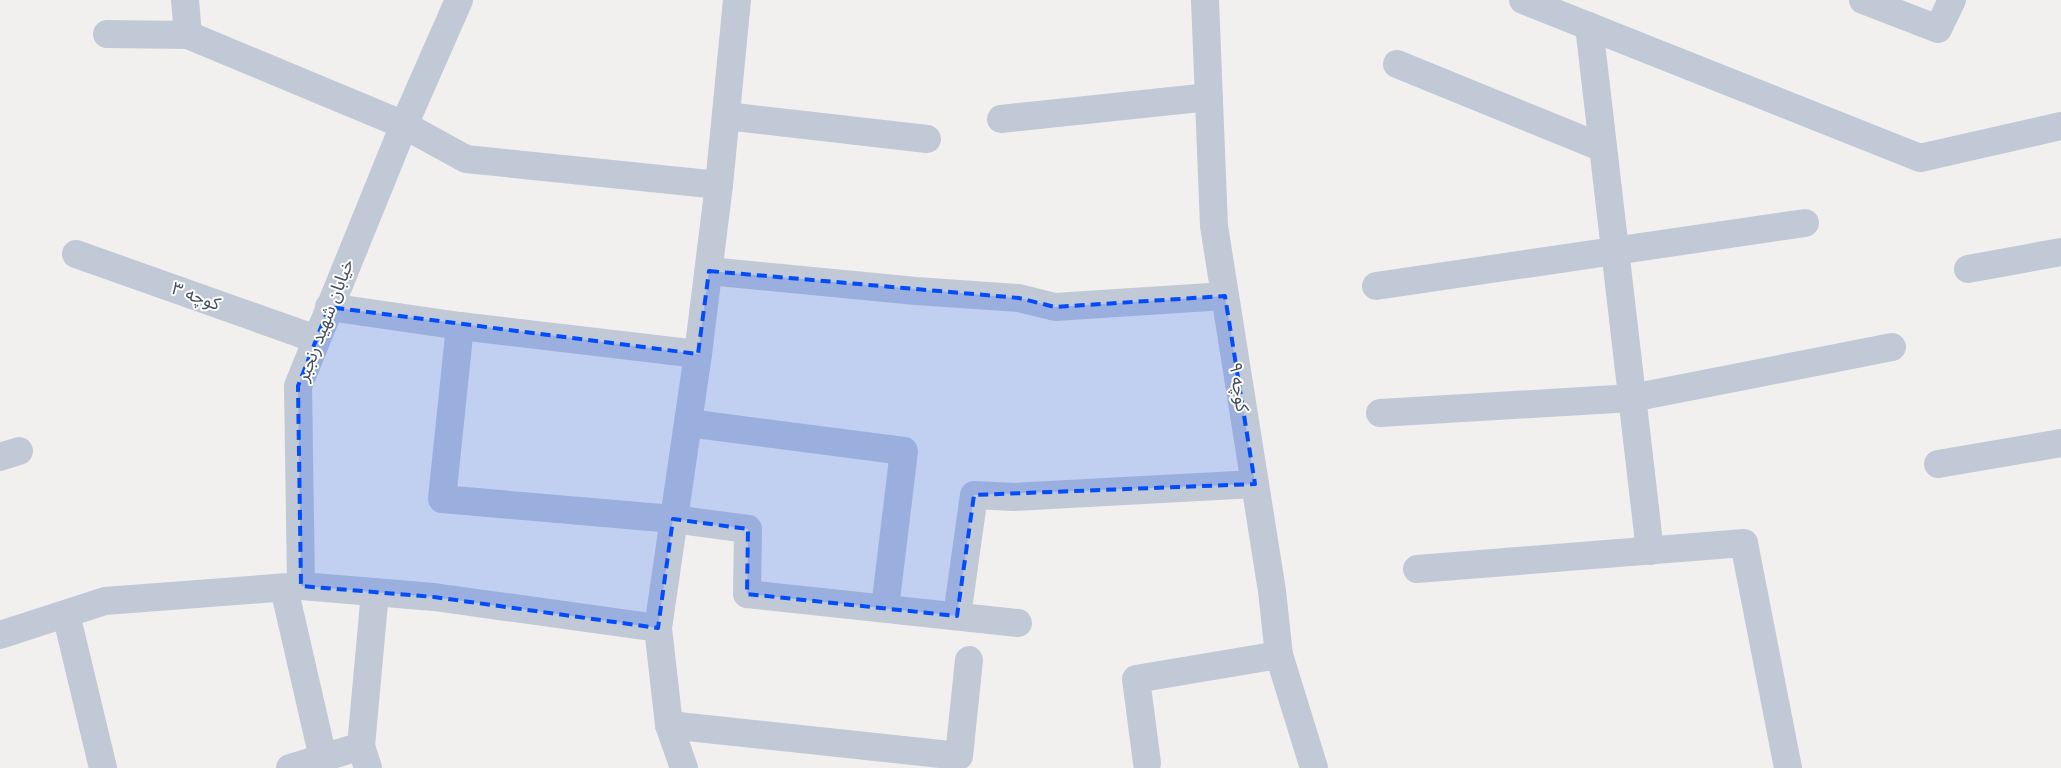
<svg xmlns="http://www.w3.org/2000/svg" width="2061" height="768" viewBox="0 0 2061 768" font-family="Figtree,'Noto Sans Arabic',sans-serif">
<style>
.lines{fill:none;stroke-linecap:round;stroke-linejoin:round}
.street{stroke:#c1c9d6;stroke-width:28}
.marked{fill:#024cf9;fill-opacity:0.2;stroke:#024cf9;stroke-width:4;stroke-dasharray:10 6;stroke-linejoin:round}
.labels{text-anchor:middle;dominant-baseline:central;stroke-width:4;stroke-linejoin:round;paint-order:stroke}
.street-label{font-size:18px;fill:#454f5f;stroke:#fff}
</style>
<rect width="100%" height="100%" fill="#f2f0ef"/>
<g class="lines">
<!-- street -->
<g class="street">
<polyline points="185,0 188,35"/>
<polyline points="1205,0 1214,226 1272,591 1279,655 1314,768"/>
<polyline points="1523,0 1920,158 2061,126"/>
<polyline points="1863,0 1938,29 1952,0"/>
<polyline points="1589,26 1650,551"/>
<polyline points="107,34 188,35 404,125 466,159 719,185"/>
<polyline points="1397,64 1603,148"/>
<polyline points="726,116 927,139"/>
<polyline points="1001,119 1209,97"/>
<polyline points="76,254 316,339"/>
<polyline points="1968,269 2061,252"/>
<polyline points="709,271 916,291 1019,298 1055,307 1225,296"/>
<polyline points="1376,286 1805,223"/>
<polyline points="329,307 460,326 698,354"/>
<polyline points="460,326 442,499 673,519 748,529 747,594 1018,623"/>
<polyline points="1380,413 1632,398 1892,347"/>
<polyline points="688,423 904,451 885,608"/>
<polyline points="0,457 19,451"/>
<polyline points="1938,464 2061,443"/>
<polyline points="1417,569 1744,543 1788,768"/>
<polyline points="301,586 434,597 658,628 669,725 684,768"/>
<polyline points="284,588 323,758"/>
<polyline points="66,614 103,768"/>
<polyline points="957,616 974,495 1014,497 1255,484"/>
<polyline points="658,628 698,354 719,185 737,0"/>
<polyline points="0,635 105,601 301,586 298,386 404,125 459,0"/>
<polyline points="669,725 959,756 969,660"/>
<polyline points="361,746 368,768"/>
<polyline points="1147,763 1136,679 1279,655"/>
<polyline points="290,768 361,746 375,592"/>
</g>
</g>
<!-- marked area -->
<path class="marked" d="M709 271 1019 298 1055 307 1225 296 1255 484 974 495 957 616 747 594 748 529 673 519 658 628 434 597 301 586 298 386 329 307 698 354Z"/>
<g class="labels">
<!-- street labels -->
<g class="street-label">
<text transform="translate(196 296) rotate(20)">کوچه ۳</text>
<text transform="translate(325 320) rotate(-69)">خیابان شهید رنجبر</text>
<text transform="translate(1239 387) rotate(81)">کوچه ۹</text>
</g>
</g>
</svg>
